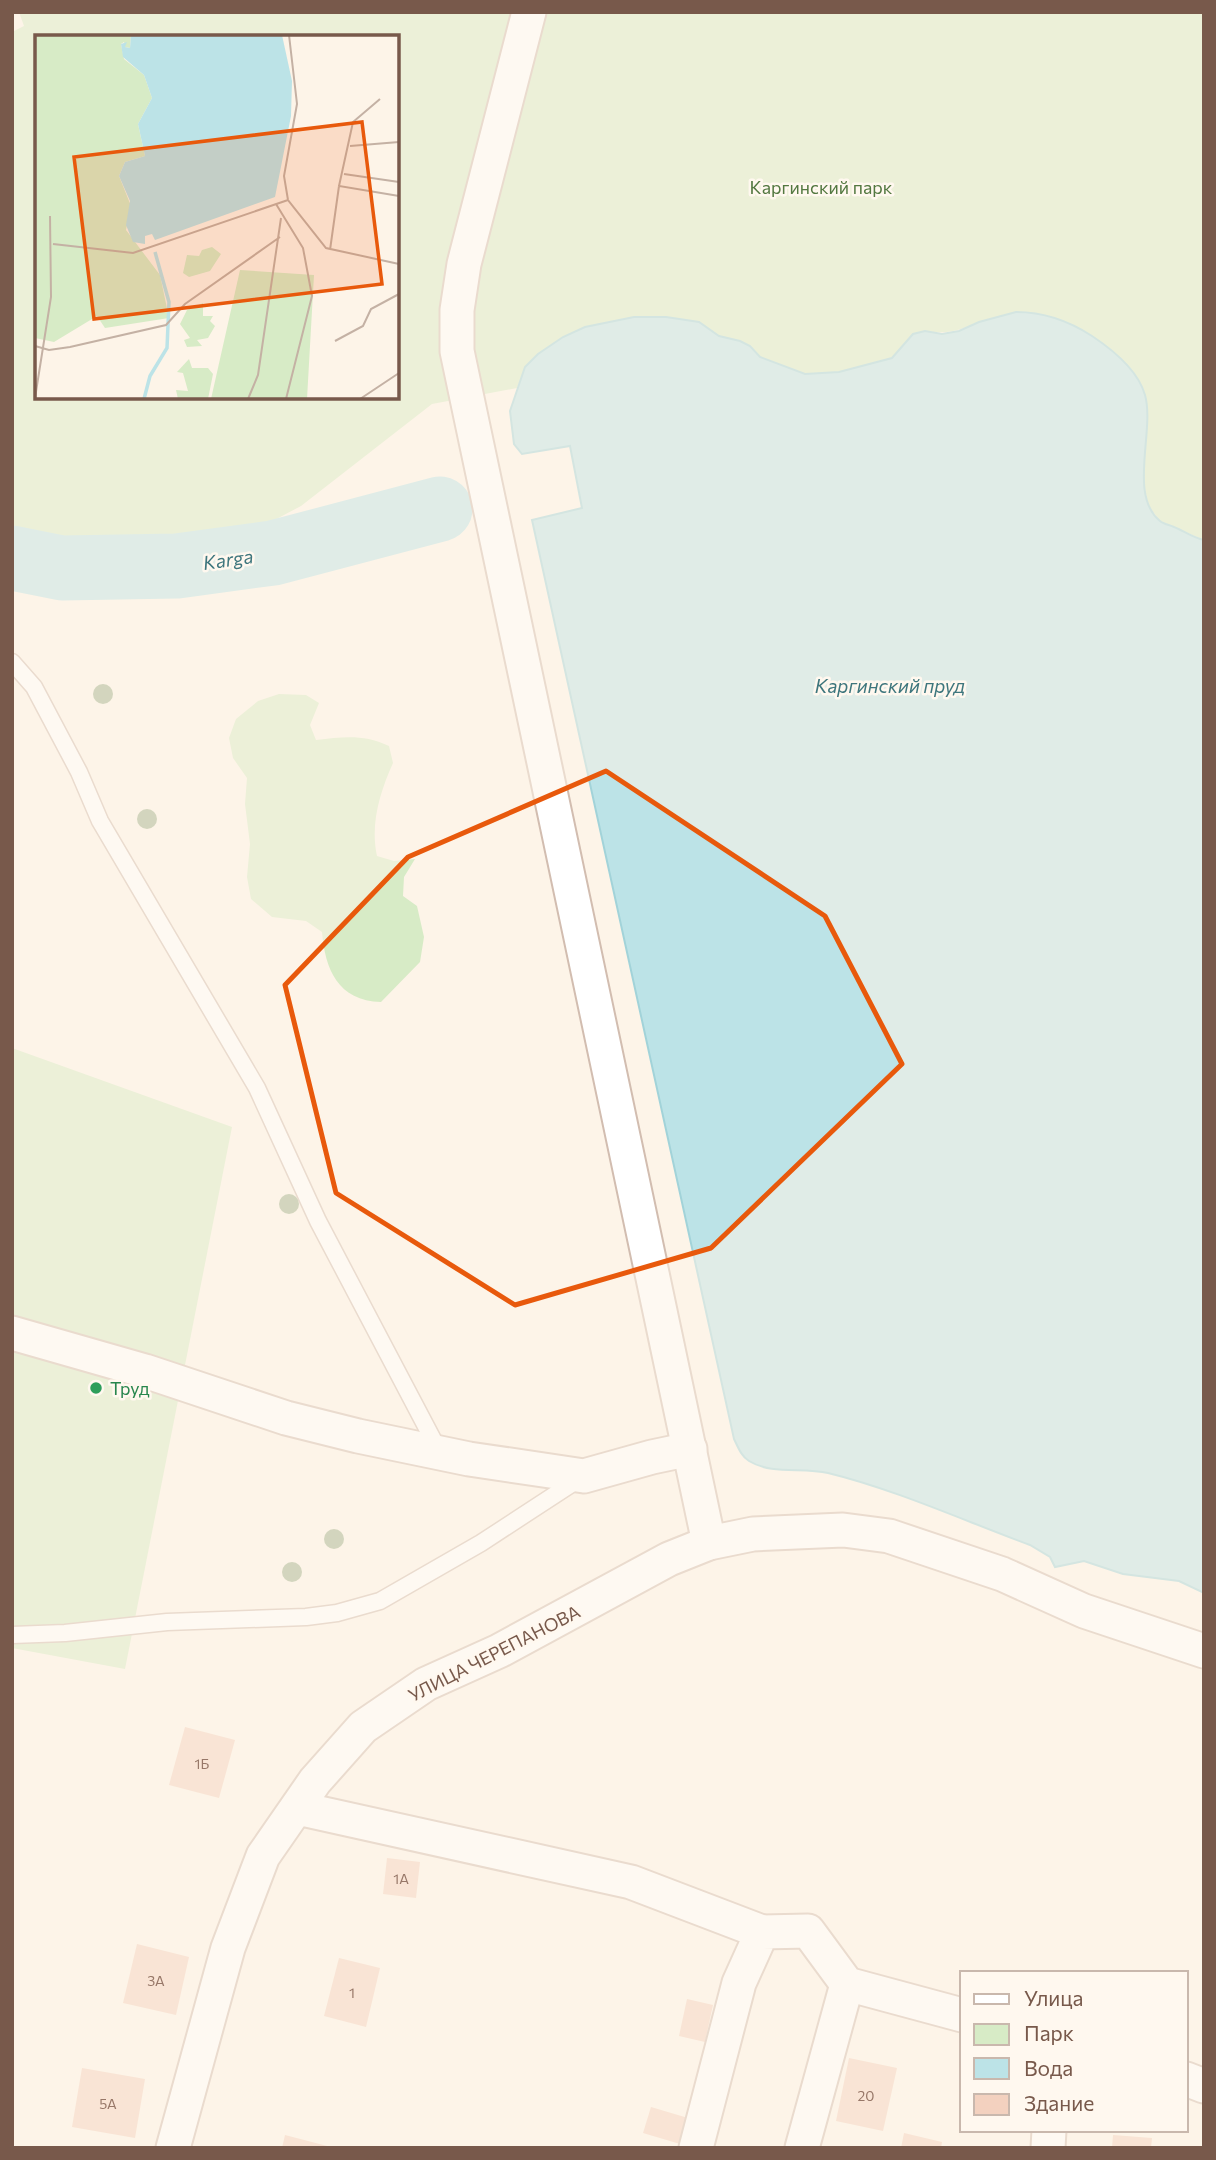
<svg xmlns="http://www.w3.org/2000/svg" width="1216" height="2160" viewBox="0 0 1216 2160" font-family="Commissioner,sans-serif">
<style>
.green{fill:#d7ebc6;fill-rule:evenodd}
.water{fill:#bce3e7;stroke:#a2d3d9;stroke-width:2}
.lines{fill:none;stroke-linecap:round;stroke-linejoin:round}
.river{stroke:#bce3e7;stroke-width:65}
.building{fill:#f3d1bf}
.lane-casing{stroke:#d2bdb0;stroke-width:19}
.street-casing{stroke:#d2bdb0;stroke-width:37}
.lane{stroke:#fff;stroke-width:16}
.street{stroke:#fff;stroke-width:33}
.tree{fill:#a0b08c}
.marked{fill:none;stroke:#e8590c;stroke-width:5;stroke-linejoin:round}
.leisure-dot{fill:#2e9e5b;stroke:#fff8ef;stroke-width:2.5}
.labels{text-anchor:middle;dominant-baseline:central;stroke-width:5;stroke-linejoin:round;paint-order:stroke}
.number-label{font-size:14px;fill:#977768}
.park-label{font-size:18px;fill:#537840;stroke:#fff8ef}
.leisure-label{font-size:18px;fill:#27864d;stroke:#fff8ef;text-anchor:start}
.street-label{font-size:18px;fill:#78594b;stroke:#fff8ef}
.water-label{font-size:19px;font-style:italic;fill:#3e767d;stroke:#fff8ef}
.inset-river{fill:none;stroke:#bce3e7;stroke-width:3.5}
.inset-road{fill:none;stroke:#c4b1a4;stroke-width:2}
.view{fill:#e8590c;fill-opacity:0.15;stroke:#e8590c;stroke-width:3.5}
.inset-edge{fill:none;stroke:#78594b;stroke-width:3.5}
</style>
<rect width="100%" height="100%" fill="#fdf4e8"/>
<!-- green -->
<g class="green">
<path d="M19 12H1204V540L1160 521 1148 505 1143 477 1147 418 993 318C967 326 953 336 925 331L901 348 892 358 839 372 805 374 760 357 750 346 740 341 719 336 699 322 666 317H634L585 327 525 367 517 388 432 404 301 506 265 525 12 550V32L24 26ZM37 37H397V397H37Z"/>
<path d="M279 694 306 695 319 703 310 725 316 740C344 737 363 734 389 746L393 763C380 792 370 824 377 856L394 861 415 859 404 877 403 896 417 906 424 937 420 962 381 1002C338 1001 325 969 322 932L306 921 272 917 251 899 247 877 250 844 245 804 247 778 233 758 229 738 236 719 258 701Z"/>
<polygon points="12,1048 232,1127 125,1669 12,1648"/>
</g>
<!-- water -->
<path class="water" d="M1016 312C1043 312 1069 321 1092 336 1113 350 1138 370 1145 395 1155 431 1128 495 1160 521 1163 524 1170 525 1174 527 1184 531 1193 538 1204 540V1593L1179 1581 1123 1574 1084 1561 1055 1567 1050 1557 1030 1545C965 1521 894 1489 828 1473 802 1467 772 1475 749 1461 741 1456 738 1447 734 1439L532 520 582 508 570 446 522 454 514 444 510 411 525 367 538 354 563 337 585 327 634 317H666L699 322 719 336 740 341 750 346 760 357 805 374 839 372 892 358 913 334 925 331 942 334 959 331 979 322Z"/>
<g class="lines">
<!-- river -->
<polyline class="river" points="12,558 62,568 177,566 273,553 440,509"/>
</g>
<!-- building -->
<g class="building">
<polygon points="185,1727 235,1740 219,1798 169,1785"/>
<polygon points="387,1858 420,1862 416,1898 383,1894"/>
<polygon points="137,1944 189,1957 176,2015 123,2003"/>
<polygon points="339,1958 380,1968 366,2027 324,2016"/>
<polygon points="687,1999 713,2005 705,2042 679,2036"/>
<polygon points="849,2058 897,2068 883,2131 836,2121"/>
<polygon points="82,2068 145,2079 135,2138 72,2127"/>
<polygon points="651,2107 688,2118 680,2144 643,2133"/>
<polygon points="904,2133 942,2142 941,2148 901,2148"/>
<polygon points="285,2135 331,2147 331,2148 282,2148"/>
<polygon points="1113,2135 1152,2138 1151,2148 1112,2148"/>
</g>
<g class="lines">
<defs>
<g id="lane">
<polyline points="12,662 34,687 79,772 100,821 257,1088 318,1221 439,1451"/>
<polyline points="12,1635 65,1633 167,1622 306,1617 337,1613 380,1601 481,1543 579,1479"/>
</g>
<g id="street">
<polyline points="529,12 464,264 457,310 457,351 709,1543"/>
<polyline points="12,1333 145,1371 286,1418 358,1436 469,1459 584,1476 652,1457 690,1449"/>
<polyline points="297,1808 631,1882 762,1932"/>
<polyline points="1186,2079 1204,2086"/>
<polyline points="173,2148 228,1948 263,1856 315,1781 363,1727 426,1684 499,1651 669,1559 709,1543 753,1534 843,1530 889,1536 1002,1574 1084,1611 1204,1651"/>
<polyline points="696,2148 739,1983 762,1932 808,1931 847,1984 962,2015"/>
<polyline points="802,2148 847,1984"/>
<polyline points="1048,2148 1049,2130"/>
</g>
</defs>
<!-- lane casing -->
<use href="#lane" class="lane-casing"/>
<!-- street casing -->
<use href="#street" class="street-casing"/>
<!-- lane -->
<use href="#lane" class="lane"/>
<!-- street -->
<use href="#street" class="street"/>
</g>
<!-- trees -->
<g class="tree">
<circle cx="103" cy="694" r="10"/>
<circle cx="147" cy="819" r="10"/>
<circle cx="289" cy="1204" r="10"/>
<circle cx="334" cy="1539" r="10"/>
<circle cx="292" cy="1572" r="10"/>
</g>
<!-- marked area -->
<path d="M0 0H1216V2160H0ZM606 771 825 916 902 1064 711 1248 515 1305 336 1193 285 985 408 857Z" fill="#fdf4e8" fill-opacity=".55" fill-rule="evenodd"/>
<path class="marked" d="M606 771 825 916 902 1064 711 1248 515 1305 336 1193 285 985 408 857Z"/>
<!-- markers -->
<circle class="leisure-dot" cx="96" cy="1388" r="7"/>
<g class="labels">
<!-- number labels -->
<g class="number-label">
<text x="202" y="1763">1Б</text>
<text x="401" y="1878">1А</text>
<text x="156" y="1980">3А</text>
<text x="352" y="1992">1</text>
<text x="866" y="2095">20</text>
<text x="108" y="2103">5А</text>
</g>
<!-- park labels -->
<g class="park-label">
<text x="821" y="187">Каргинский парк</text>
</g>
<!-- leisure labels -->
<g class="leisure-label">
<text x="110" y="1388">Труд</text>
</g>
<!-- street labels -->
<g class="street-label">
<text transform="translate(494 1653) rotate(-27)">УЛИЦА ЧЕРЕПАНОВА</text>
</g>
<!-- water labels -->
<g class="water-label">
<text transform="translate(228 559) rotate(-8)">Karga</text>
<text x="890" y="685">Каргинский пруд</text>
</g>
</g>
<!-- overview -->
<g transform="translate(35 35)">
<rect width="364" height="364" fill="#fdf4e8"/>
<path d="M0 0H96L95 13 90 12 89 7 86 9 89 24 109 40 117 63 103 89 110 121 90 127 84 141 96 171 91 195 125 240 134 283 70 293 62 281 19 307 0 303ZM177 212 186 219 175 236 154 242 148 238 152 220 164 221 167 215ZM205 235 279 240 272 364H176ZM168 268V281H178L175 286 180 291 173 303 162 305 167 311 152 312 149 305 155 303 145 289 152 275ZM154 324 157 333H173L178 339 173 364H143L141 355 153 356 148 338 142 337Z" fill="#d7ebc6"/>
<path d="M96 0H247L257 46 256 81 240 162 120 205 117 199 110 201V209L98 207 91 190 95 166 84 141 90 127 110 121 103 89 117 63 109 40 88 22 86 9 92 7 90 12 95 13Z" fill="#bce3e7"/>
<path class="inset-river" d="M109 364 115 341 132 313 134 267 120 217"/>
<path class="inset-road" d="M254 0 262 69 249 141 253 165 291 213 364 229M345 64 318 87 304 151 364 161M315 111 364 107M309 139 364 147M241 169 268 213 277 261 251 364M18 209 98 218 253 165M295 215 304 151M300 306 328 291 336 274 364 259M0 311 14 315 35 312 131 290 150 269 245 202M0 363 16 262 15 181M213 364 223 340 246 183M325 364 364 338"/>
<path class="view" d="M327 87 347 249 59 284 39 122Z"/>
<rect width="364" height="364" class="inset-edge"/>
</g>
<!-- border -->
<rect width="1216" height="2160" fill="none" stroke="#78594b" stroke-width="28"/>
<!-- legend -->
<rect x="960" y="1971" width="228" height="161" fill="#fff8ef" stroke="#c9b8ad" stroke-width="2"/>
<rect x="974" y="1994" width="35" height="10" fill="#ffffff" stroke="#c9b8ad" stroke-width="2"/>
<text x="1024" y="2006" font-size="21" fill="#78594b">Улица</text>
<rect x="974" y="2024" width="35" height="21" fill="#d7ebc6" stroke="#c9b8ad" stroke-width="2"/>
<text x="1024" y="2041" font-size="21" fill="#78594b">Парк</text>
<rect x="974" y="2058" width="35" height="21" fill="#bce3e7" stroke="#c9b8ad" stroke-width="2"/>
<text x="1024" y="2076" font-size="21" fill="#78594b">Вода</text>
<rect x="974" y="2094" width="35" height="21" fill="#f3d1bf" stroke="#c9b8ad" stroke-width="2"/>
<text x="1024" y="2111" font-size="21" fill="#78594b">Здание</text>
</svg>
